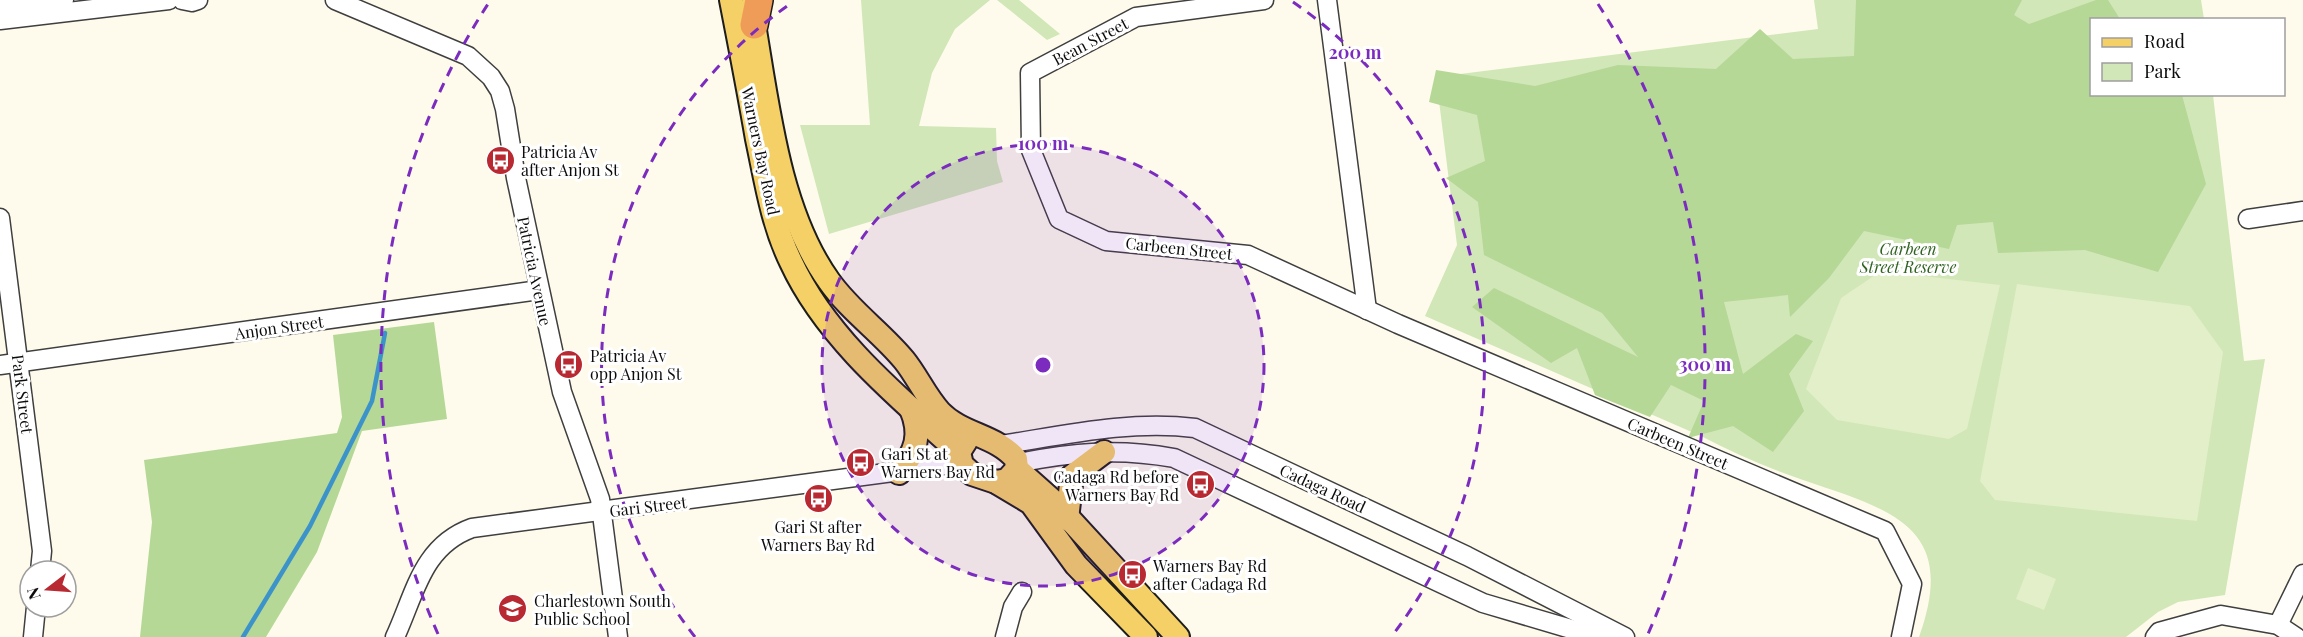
<svg xmlns="http://www.w3.org/2000/svg" width="2303" height="637" viewBox="0 0 2303 637" font-family="'Playfair Display',serif">
<style>
.green{fill:#d1e7b8}
.forest{fill:#b5d897}
.pitch{fill:#e2efc9}
.lines{fill:none;stroke-linecap:round;stroke-linejoin:round}
.stream{stroke:#3c93c9;stroke-width:4.5}
.minor-casing{stroke:#3f3f3f;stroke-width:21}
.major-casing{stroke:#1d1d1d;stroke-width:26}
.highway-casing{stroke:#1d1d1d;stroke-width:30}
.minor{stroke:#fff;stroke-width:18}
.major{stroke:#f4d067;stroke-width:22}
.highway{stroke:#f09c59;stroke-width:27}
.ring{fill:none;stroke:#7b2cbf;stroke-width:3;stroke-dasharray:10 8}
.labels{text-anchor:middle;dominant-baseline:central;stroke-width:6;stroke-linejoin:round;paint-order:stroke}
.street-label{font-size:16px;fill:#0c0c0c;stroke:#fff}
.poi-label{font-size:16px;fill:#0c0c0c;stroke:#fff;text-anchor:start}
.park-label{font-size:16px;font-style:italic;fill:#2e621f;stroke:#fff}
.centre{fill:#7b2cbf;stroke:#fff;stroke-width:3}
.ring-label{font-size:18px;text-anchor:middle;font-weight:bold;fill:#7b2cbf;stroke:#fff;stroke-width:6;stroke-linejoin:round;paint-order:stroke}
</style>
<rect width="100%" height="100%" fill="#fefbec"/>
<!-- green -->
<g class="green">
<polygon points="861,0 990,0 955,29 932,73 919,126 996,128 997,161 1003,182 829,234 800,125 870,125"/>
<polygon points="997,0 1019,0 1060,34 1047,40"/>
<path d="M1814 0H2201L2204 19 2092 20V94L2213 95 2244 361 2265 359 2225 595 2178 602 2158 612 2126 637H1919C1959 526 1891 510 1803 480 1768 468 1735 454 1701 436L1425 316 1457 245 1436 77 1818 29Z"/>
</g>
<!-- forest -->
<g class="forest">
<polygon points="1856,0 2022,0 2014,15 2029,24 2096,0 2108,0 2120,19 2092,20 2092,94 2182,95 2206,184 2158,272 2085,250 1998,253 1993,222 1957,225 1949,249 1864,231 1829,278 1790,317 1788,295 1724,302 1743,374 1796,334 1813,341 1789,374 1804,411 1773,452 1733,426 1688,438 1704,401 1671,385 1650,417 1595,395 1577,348 1551,363 1472,307 1494,288 1638,357 1602,313 1484,255 1478,202 1446,178 1485,161 1477,115 1429,102 1436,70 1535,86 1618,65 1716,69 1760,29 1793,59 1854,56"/>
<polygon points="434,322 447,419 362,431 317,552 266,637 140,637 152,522 144,460 337,433 342,417 333,335"/>
</g>
<!-- pitch -->
<g class="pitch">
<polygon points="1881,271 2000,285 1967,429 1949,439 1837,420 1806,389 1841,298"/>
<polygon points="2017,284 2190,306 2223,352 2197,521 1995,500 1980,481"/>
<polygon points="2028,568 2056,579 2044,610 2016,599"/>
</g>
<g class="lines">
<!-- stream -->
<polyline class="stream" points="243,637 310,526 372,401 385,333"/>
<defs>
<g id="minor">
<polyline points="182,0 192,2 198,0"/>
<polyline points="335,0 468,56 491,77 500,91 505,109 516,178 562,392 600,499 618,637"/>
<polyline points="1264,0 1136,17 1030,73 1031,150 1059,219 1106,241 1248,255 1398,324 1885,531 1912,584 1901,637"/>
<polyline points="1327,0 1367,310"/>
<polyline points="0,7 64,0"/>
<polyline points="0,20 169,0"/>
<polyline points="0,218 42,551 40,571"/>
<polyline points="2248,219 2303,211"/>
<polyline points="0,365 539,290"/>
<path d="M1001 445C1065 435 1130 420 1195 428L1467 556 1625 637"/>
<path d="M1018 463C1073 452 1118 448 1174 458L1483 603 1598 637"/>
<polyline points="2278,625 2303,574"/>
<polyline points="33,637 36,607"/>
<path d="M395 637C415 594 422 546 472 528L961 463"/>
<polyline points="1005,637 1013,607 1022,592"/>
<polyline points="2155,637 2159,632 2221,615 2278,625 2296,637"/>
</g>
<g id="major">
<path d="M731 0C740 46 749 93 757 139 766 181 772 223 791 262 826 338 898 397 959 452"/>
<path d="M751 7C767 95 776 207 829 281 850 311 881 332 904 360 917 376 926 397 940 412 962 435 996 435 1016 459L1017 469 1007 480 996 482"/>
<polyline points="966,441 959,452 962,465 972,474 996,482 1031,503 1076,565 1146,637"/>
<polyline points="1017,469 1053,501 1178,637"/>
<path d="M899 473C916 451 922 435 911 409"/>
<polyline points="1067,519 1072,476 1104,452"/>
</g>
<polyline id="highway" points="754,25 759,0"/>
</defs>
<!-- minor casing -->
<use href="#minor" class="minor-casing"/>
<!-- major casing -->
<use href="#major" class="major-casing"/>
<!-- highway casing -->
<use href="#highway" class="highway-casing"/>
<!-- minor -->
<use href="#minor" class="minor"/>
<!-- major -->
<use href="#major" class="major"/>
<!-- highway -->
<use href="#highway" class="highway"/>
</g>
<!-- distance rings -->
<circle cx="1043" cy="365" r="221" fill="#7b2cbf" fill-opacity=".12"/>
<g class="ring">
<circle cx="1043" cy="365" r="221"/>
<path d="M695 637A441 441 0 0 1 793 2M1293 2A441 441 0 0 1 1391 637"/>
<path d="M438 634A662 662 0 0 1 488 4M1598 4A662 662 0 0 1 1648 634"/>
</g>
<!-- icons -->
<defs>
<symbol id="bus-disc" viewBox="-11 -11 22 22"><circle r="9.5" fill="#b82932" stroke="#fff"/><path d="M-5-6H5V4H4V6H2V4H-2V6H-4V4H-5ZM-3.5-4V0h7V-4ZM-3.5 1.2v1.5H-2V1.2ZM2 1.2v1.5H3.5V1.2Z" fill="#fff"/></symbol>
<symbol id="school-disc" viewBox="-11 -11 22 22"><circle r="9.5" fill="#b82932" stroke="#fff"/><path d="M0-5L7-2L0 1L-7-2ZM-4 1L0 2.5L4 1V4Q0 6-4 4Z" fill="#fff"/></symbol>
</defs>
<g fill-rule="evenodd">
<use href="#bus-disc" x="484" y="144" width="33" height="33"/>
<use href="#bus-disc" x="552" y="348" width="33" height="33"/>
<use href="#bus-disc" x="844" y="446" width="33" height="33"/>
<use href="#bus-disc" x="1184" y="468" width="33" height="33"/>
<use href="#bus-disc" x="802" y="482" width="33" height="33"/>
<use href="#bus-disc" x="1116" y="558" width="33" height="33"/>
<use href="#school-disc" x="496" y="592" width="33" height="33"/>
</g>
<g class="labels">
<!-- street labels -->
<g class="street-label">
<text transform="translate(1090 41) rotate(-28)">Bean Street</text>
<text transform="translate(761 151) rotate(78)">Warners Bay Road</text>
<text transform="translate(1179 248) rotate(6)">Carbeen Street</text>
<text transform="translate(535 271) rotate(78)">Patricia Avenue</text>
<text transform="translate(279 327) rotate(-8)">Anjon Street</text>
<text transform="translate(23 394) rotate(83)">Park Street</text>
<text transform="translate(1678 443) rotate(23)">Carbeen Street</text>
<text transform="translate(1323 488) rotate(25)">Cadaga Road</text>
<text transform="translate(648 506) rotate(-7)">Gari Street</text>
</g>
<!-- poi labels -->
<g class="poi-label">
<text x="521" y="151">Patricia Av<tspan x="521" dy="18">after Anjon St</tspan></text>
<text x="590" y="355">Patricia Av<tspan x="590" dy="18">opp Anjon St</tspan></text>
<text x="881" y="453">Gari St at<tspan x="881" dy="18">Warners Bay Rd</tspan></text>
<text x="1179" y="476" text-anchor="end">Cadaga Rd before<tspan x="1179" dy="18">Warners Bay Rd</tspan></text>
<text x="818" y="526" text-anchor="middle">Gari St after<tspan x="818" dy="18">Warners Bay Rd</tspan></text>
<text x="1153" y="565">Warners Bay Rd<tspan x="1153" dy="18">after Cadaga Rd</tspan></text>
<text x="534" y="600">Charlestown South<tspan x="534" dy="18">Public School</tspan></text>
</g>
<!-- park labels -->
<g class="park-label">
<text x="1908" y="248">Carbeen<tspan x="1908" dy="18">Street Reserve</tspan></text>
</g>
</g>
<circle cx="1043" cy="365" r="9" class="centre"/>
<g class="ring-label">
<text x="1355" y="59">200 m</text>
<text x="1043" y="150">100 m</text>
<text x="1705" y="371">300 m</text>
</g>
<!-- legend -->
<rect x="2090" y="18" width="195" height="78" fill="#ffffff" stroke="#9e9e9e" stroke-width="1.5"/>
<rect x="2102" y="38" width="30" height="9" fill="#f4d067" stroke="#9e9e9e" stroke-width="1.5"/>
<text x="2144" y="48" font-size="18" fill="#0c0c0c">Road</text>
<rect x="2102" y="63" width="30" height="18" fill="#d1e7b8" stroke="#9e9e9e" stroke-width="1.5"/>
<text x="2144" y="78" font-size="18" fill="#0c0c0c">Park</text>
<!-- north arrow -->
<g transform="translate(48 589) rotate(253)"><circle r="28" fill="#ffffff" stroke="#9e9e9e" stroke-width="1.5"/>
<path d="M0-4.5L10 22L0 15L-10 22Z" fill="#b82932"/>
<text y="-9" font-size="16" font-weight="bold" text-anchor="middle" fill="#0c0c0c">N</text>
</g>
</svg>
